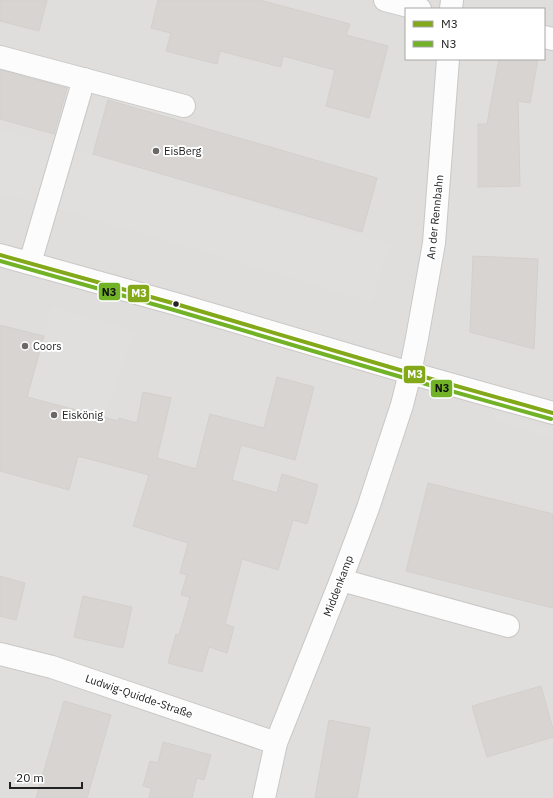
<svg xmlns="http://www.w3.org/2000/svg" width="553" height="798" viewBox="0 0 553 798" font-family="'IBM Plex Sans',sans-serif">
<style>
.residential{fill:#dfdedc;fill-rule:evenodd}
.parking{fill:#e0dfde}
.building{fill:#d7d4d2;stroke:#d3d0cc}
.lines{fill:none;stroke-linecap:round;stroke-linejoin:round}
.minor-casing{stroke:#c9c8c7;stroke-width:24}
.minor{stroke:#fdfcfc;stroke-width:22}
.bus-1-casing{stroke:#fff;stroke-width:7}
.bus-2-casing{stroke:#fff;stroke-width:7}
.bus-1{stroke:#83a91a;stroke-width:4}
.bus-2{stroke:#72b227;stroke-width:4}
.poi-dot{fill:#6a6968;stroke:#fff;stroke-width:1.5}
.bus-dot{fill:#222;stroke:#fff;stroke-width:1.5}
.labels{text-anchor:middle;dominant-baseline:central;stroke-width:4;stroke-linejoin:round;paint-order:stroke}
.poi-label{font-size:11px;fill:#222;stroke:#fff;text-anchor:start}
.street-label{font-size:11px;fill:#222;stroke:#fff}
.line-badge{stroke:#fff;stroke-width:1.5}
.badge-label{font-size:11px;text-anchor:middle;font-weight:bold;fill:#fff}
.pale-badge-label{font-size:11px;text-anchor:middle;font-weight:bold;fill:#111}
</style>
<rect width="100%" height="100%" fill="#f0eeeb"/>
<!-- residential -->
<path class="residential" d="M0 0H553V798H0ZM406 9H544V59H406Z"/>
<!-- parking -->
<g class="parking">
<polygon points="0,130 73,149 390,244 372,302 54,207 0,193"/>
<polygon points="52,306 135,332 103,417 27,397"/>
<polygon points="492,412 553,429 553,438 497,421"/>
</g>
<!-- building -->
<g class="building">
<polygon points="0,0 47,0 39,31 0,21"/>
<polygon points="158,0 259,0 350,24 346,35 388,46 369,118 326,106 335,70 283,56 281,67 220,51 217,64 166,51 171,33 151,28"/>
<polygon points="499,59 538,59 530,103 518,101 520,186 478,187 478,124 487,124"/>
<polygon points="0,70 67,88 54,134 0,119"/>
<polygon points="108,100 377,178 362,232 93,154"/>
<polygon points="473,256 538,259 534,349 470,332"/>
<polygon points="0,325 44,336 27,397 118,421 119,418 137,423 143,392 171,398 157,458 196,469 210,414 264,428 277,377 314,387 295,460 241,445 232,480 277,493 282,474 318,485 307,524 293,520 278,570 242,559 225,624 234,627 227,653 209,647 202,672 168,663 176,634 179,635 190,597 181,595 187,575 180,573 188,543 133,526 149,475 78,456 69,490 0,471"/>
<polygon points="428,483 553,514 553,608 406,571"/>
<polygon points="0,576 25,583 16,620 0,616"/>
<polygon points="83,596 132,607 123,648 74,637"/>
<polygon points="541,686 553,729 553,737 487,757 472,706"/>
<polygon points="64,701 111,715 87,798 36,798"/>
<polygon points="329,720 370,728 357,798 315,798"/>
<polygon points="163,742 211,755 204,780 197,778 192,798 149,798 151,788 143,786 150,761 158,763"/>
</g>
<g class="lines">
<defs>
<g id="minor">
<polyline points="385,0 420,9"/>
<polyline points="451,9 452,0"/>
<polyline points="544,37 553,39"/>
<polyline points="0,57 184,106"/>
<polyline points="0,255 176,304 410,373 553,413"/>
<polyline points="30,263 84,79"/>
<polyline points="341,580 508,626"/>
<polyline points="0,654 52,667 276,743"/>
<polyline points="264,798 276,743 341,580 368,508 402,405 410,373 417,338 434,243 448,59"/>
</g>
</defs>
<!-- minor casing -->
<use href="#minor" class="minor-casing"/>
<!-- minor -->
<use href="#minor" class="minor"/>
<defs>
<polyline id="bus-1" points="0,255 176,304 410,373 553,413"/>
<polyline id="bus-2" points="0,261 174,310 408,379 551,419"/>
</defs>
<!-- bus-1 casing -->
<use href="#bus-1" class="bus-1-casing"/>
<!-- bus-2 casing -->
<use href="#bus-2" class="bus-2-casing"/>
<!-- bus-1 -->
<use href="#bus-1" class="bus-1"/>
<!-- bus-2 -->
<use href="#bus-2" class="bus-2"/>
</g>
<!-- markers -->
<g class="poi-dot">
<circle cx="156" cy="151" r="4"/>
<circle cx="25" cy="346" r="4"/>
<circle cx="54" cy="415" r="4"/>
</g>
<circle class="bus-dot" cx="176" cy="304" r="3.5"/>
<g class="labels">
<!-- poi labels -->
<g class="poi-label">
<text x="164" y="151">EisBerg</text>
<text x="33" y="346">Coors</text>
<text x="62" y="415">Eiskönig</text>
</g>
<!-- street labels -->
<g class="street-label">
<text transform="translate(435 217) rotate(-84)">An der Rennbahn</text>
<text transform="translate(338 586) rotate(-69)">Middenkamp</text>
<text transform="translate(139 696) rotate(19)">Ludwig-Quidde-Straße</text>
</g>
</g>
<g class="line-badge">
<rect x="98" y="282" width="23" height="19" rx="4" fill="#72b227"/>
<rect x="127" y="284" width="23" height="19" rx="4" fill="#83a91a"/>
<rect x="403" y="365" width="23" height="19" rx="4" fill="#83a91a"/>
<rect x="430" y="379" width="23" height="19" rx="4" fill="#72b227"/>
</g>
<g class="badge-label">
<text x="139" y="297">M3</text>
<text x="415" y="378">M3</text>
</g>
<g class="pale-badge-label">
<text x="109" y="296">N3</text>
<text x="442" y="392">N3</text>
</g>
<!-- legend -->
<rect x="405" y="8" width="140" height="52" fill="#ffffff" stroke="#a7a7a7"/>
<rect x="413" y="21" width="20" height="6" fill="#83a91a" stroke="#a7a7a7"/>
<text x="441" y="28" font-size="12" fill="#222222">M3</text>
<rect x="413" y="41" width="20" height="6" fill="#72b227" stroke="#a7a7a7"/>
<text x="441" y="48" font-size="12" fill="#222222">N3</text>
<!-- scale -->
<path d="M10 782v6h72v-6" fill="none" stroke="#222222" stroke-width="2"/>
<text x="16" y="782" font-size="12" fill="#222222" stroke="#ffffff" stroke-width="3" paint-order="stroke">20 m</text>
</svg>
